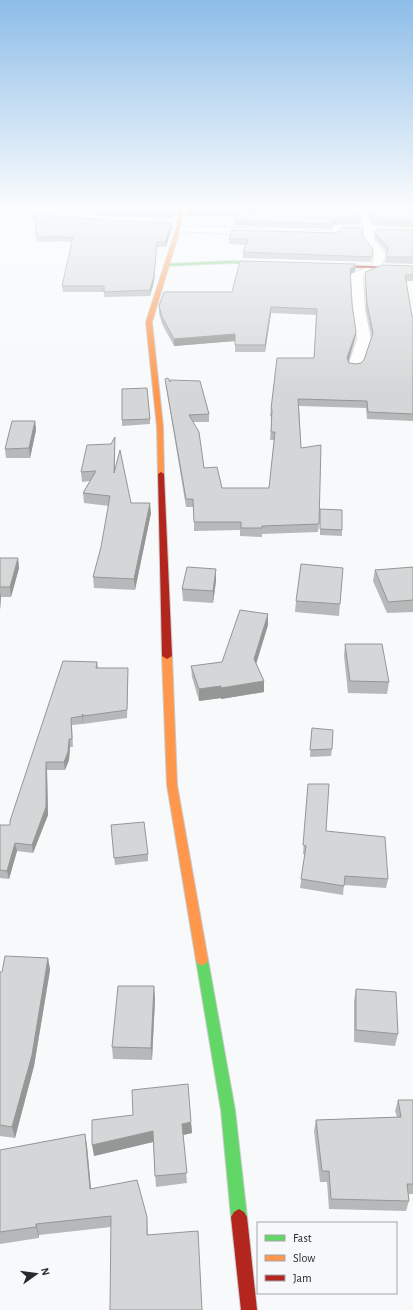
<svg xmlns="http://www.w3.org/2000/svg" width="413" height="1310" viewBox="0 0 413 1310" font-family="'Alegreya Sans',sans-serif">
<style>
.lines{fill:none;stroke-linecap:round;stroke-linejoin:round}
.street-casing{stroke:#cacbcc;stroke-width:2}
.fast-casing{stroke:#cacbcc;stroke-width:2}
.slow-casing{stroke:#cacbcc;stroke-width:2}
.jam-casing{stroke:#cacbcc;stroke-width:2}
.street{fill:#fefefe;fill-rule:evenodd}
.fast{fill:#63d668;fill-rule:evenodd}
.slow{fill:#ff974d;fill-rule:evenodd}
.jam{fill:#b3261e;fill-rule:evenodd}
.wall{fill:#b7b8b9}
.shaded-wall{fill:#959696}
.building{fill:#d5d6d7;stroke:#959696}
</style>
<rect width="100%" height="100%" fill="#f7f9fb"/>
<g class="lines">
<defs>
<g id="street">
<polygon points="5,210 20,210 129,218 134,221 129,224 22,216 7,212"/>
<polygon points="357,210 367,210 367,216 373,226 413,228 413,234 375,233 373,239 386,254 381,270 363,277 365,310 371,339 362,366 360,369 355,370 350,369 348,366 357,339 353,310 351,275 353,273 372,266 374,254 363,239 364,232 341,231 338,236 334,237 306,237 301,234 306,231 331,231 334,226 338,225 363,226 357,216"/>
<polygon points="178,226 262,229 267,232 262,235 174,231 173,229"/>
</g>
<g id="fast">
<polygon points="231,261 270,263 272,264 270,265 231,263 166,266 164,265 166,264"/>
<polygon points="202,955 206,956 208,960 235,1110 247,1217 244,1222 239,1225 234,1222 231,1217 221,1110 196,960 198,956"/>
</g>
<g id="slow">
<polygon points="179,210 183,210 180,229 152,322 163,427 164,474 161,476 158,474 157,427 146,322 176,229"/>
<polygon points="167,653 172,656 177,785 208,960 206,964 202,965 198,964 196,960 167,785 162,656"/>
</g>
<g id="jam">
<polygon points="326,265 413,267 413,269 324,267"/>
<polygon points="161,472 164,474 172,656 167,659 162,656 158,474"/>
<polygon points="239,1209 244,1212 247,1217 257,1310 241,1310 231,1217 234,1212"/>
</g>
</defs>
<!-- street casing -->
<use href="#street" class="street-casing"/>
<!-- fast casing -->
<use href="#fast" class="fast-casing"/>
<!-- slow casing -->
<use href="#slow" class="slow-casing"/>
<!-- jam casing -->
<use href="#jam" class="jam-casing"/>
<!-- street -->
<use href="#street" class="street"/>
<!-- fast -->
<use href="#fast" class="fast"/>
<!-- slow -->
<use href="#slow" class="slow"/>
<!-- jam -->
<use href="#jam" class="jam"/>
</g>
<!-- wall -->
<g class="wall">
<polygon points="35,210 175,210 173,219"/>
<polygon points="187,210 356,211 361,219 360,224 338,224 333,225 330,229 234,226 234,221 236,216 187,216"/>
<polygon points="367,210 413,210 413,227 374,225 368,216"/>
<polygon points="31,214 172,227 166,247 157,247 154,282 150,296 104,297 104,292 63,292 62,286 72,242 63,242 63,241 37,242 36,221 33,221 32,218"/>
<polygon points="413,230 413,264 385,263 387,252 375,239 375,233"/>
<polygon points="362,235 373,249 371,262 243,258 243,252 246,245 229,244 229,239"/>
<polygon points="356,264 355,271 350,274 352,304 356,332 355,339 348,360 349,363 356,364 361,363 364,360 372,337 366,310 365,278 365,272 413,266 413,281 406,281 412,316 413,316 413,421 367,419 366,408 299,406 301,448 319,524 318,532 262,534 262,537 240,536 240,530 194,531 194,507 186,507 166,386 165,379 170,381 209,414 209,422 193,422 204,468 222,488 269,488 274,440 270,440 272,417 270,416 271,409 314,358 316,315 271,313 265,352 235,352 235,341 174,346 162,324 159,313 159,306 232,292"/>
<polygon points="150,419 150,424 122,426 122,420"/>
<polygon points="35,421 36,430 30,458 6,458 5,449"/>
<polygon points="115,437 115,469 131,503 151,513 135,590 94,588 93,577 101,547 109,506 84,503 83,493 90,481 82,482 81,472 111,444"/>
<polygon points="320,509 342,530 342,536 320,535"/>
<polygon points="0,558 18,558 19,568 11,597 1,597 0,610"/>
<polygon points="413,567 413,612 387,613 373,581 375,570"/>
<polygon points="216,569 216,581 213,603 183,601 182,589"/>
<polygon points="296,601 340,604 339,616 295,612"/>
<polygon points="268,625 256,663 264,681 264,692 221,699 221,698 199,701 192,677 191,666 222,662"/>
<polygon points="345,644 389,682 387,694 348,693 344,656"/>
<polygon points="97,662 98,668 128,675 127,718 83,724 83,722 83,724 72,725 73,747 70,747 69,760 65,770 47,770 48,815 33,853 17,851 9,879 0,878 0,825 10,825"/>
<polygon points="312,728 332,749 331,756 310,757"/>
<polygon points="308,784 326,831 388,879 386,888 344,885 343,895 300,888 305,855 303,854"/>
<polygon points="111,825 148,854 148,861 115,865"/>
<polygon points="48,958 50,970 34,1066 15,1138 0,1136 0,972 2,972"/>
<polygon points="154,986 155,999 152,1060 113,1059 112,1047"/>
<polygon points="356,989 398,1034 395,1046 354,1042 354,1001"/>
<polygon points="398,1100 413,1100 413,1194 408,1194 409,1201 406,1211 329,1209 327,1182 320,1182 314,1131 316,1120 397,1117 395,1111"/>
<polygon points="191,1122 192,1133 183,1135 187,1183 156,1187 153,1142 94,1156"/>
<polygon points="85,1134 87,1146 91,1189 147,1217 148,1234 202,1310 111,1227 39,1235 39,1238 0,1244 0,1150"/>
</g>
<!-- shaded-wall -->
<g class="shaded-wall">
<polygon points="174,210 175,210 173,219 173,214"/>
<polygon points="338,218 338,224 333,225 330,229 331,224 333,220"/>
<polygon points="172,223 172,227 166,247 165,242"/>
<polygon points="157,242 154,282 150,296 150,290"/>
<polygon points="356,264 355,271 350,275 350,269"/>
<polygon points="271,307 271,313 265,352 265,345"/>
<polygon points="356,332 355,339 347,366 347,358"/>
<polygon points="235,334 235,341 174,346 174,339"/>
<polygon points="35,421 36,430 30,458 29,448"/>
<polygon points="115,437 115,483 114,473"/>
<polygon points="150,503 151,513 135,590 134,579"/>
<polygon points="18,558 19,568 11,597 10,587"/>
<polygon points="216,569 216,581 213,603 213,591"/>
<polygon points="0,591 1,597 0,610"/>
<polygon points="268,614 268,625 254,671 254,659"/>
<polygon points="264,681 264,692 221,699 221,688"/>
<polygon points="221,686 221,698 199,701 199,689"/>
<polygon points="83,714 83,724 82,716"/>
<polygon points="69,739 70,747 69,760 65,770 64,762"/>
<polygon points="46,762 47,770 48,815 33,853 32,845"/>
<polygon points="15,843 17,851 9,879 7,871"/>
<polygon points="48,958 50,970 34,1066 15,1138 12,1127"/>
<polygon points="154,986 155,999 152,1060 151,1048"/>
<polygon points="191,1122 192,1133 183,1135 182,1124"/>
<polygon points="153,1131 153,1142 94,1156 92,1145"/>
<polygon points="85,1134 87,1146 92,1200 90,1189"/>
<polygon points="36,1224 39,1235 39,1238 36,1227"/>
</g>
<!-- building -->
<g class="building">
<polygon points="115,210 174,210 173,214"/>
<polygon points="187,210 356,210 356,211 361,219 338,218 333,220 331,224 234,221 238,211 186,211"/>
<polygon points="369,210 413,210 413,221 374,219"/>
<polygon points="31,214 120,221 172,223 165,242 157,242 154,276 150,290 104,292 104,286 62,286 73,237 63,238 63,236 36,237 35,216 33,216"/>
<polygon points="342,227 363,228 362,235 373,249 372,257 243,252 248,239 229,239 232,230 334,233 340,231"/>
<polygon points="377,229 413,230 413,257 386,257 388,247 375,233"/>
<polygon points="240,261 356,264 350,269 352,304 356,332 347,358 349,363 356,364 361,363 364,360 373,333 367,303 365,272 382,265 413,266 413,275 405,275 412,316 413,316 413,414 368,412 367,401 298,399 301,448 321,445 319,524 262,526 262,528 241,528 241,522 194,522 193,499 186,499 165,379 168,378 170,382 170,380 200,381 209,414 189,415 199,432 204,468 217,467 222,488 269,488 275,432 271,432 272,409 271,409 277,358 314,358 317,309 271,307 265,345 235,345 235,334 174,339 162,317 159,306 164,292 232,292"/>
<polygon points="147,388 150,419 122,420 122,389"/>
<polygon points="12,421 35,421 29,448 5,449"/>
<polygon points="115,437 114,473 120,450 131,503 150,503 134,579 93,577 101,547 110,496 83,493 96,471 81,472 87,445 111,444"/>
<polygon points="320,509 342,510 342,530 320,529"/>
<polygon points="0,558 18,558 10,587 0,587"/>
<polygon points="301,564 343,568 340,604 296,601"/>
<polygon points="187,567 216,569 213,591 182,589"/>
<polygon points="413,567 413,600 388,602 375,570"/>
<polygon points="240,610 268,614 254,659 264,681 221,688 221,686 199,689 191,666 222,662"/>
<polygon points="345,644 382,644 389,682 350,681"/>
<polygon points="63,661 97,662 96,668 128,668 127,710 83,716 83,714 82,716 71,718 72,739 69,739 68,752 64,762 46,762 46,807 32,845 15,843 7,871 0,870 0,825 10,825 10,821"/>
<polygon points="312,728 333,730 332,749 310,750"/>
<polygon points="308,784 329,784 326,831 385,837 388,879 345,876 344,886 301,879 306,846 303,845"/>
<polygon points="144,822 148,854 114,858 111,825"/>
<polygon points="5,956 48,958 32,1055 12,1127 0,1125 0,972 2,972"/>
<polygon points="118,986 154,986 151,1048 112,1047"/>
<polygon points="356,989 396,992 398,1034 356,1030"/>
<polygon points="188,1084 191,1122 182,1124 187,1173 155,1176 153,1131 92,1145 92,1120 133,1115 132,1090"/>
<polygon points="398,1100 413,1100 413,1184 407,1184 409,1201 331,1199 329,1171 322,1171 316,1120 401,1117"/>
<polygon points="85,1134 90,1189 137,1180 147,1217 147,1235 198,1231 202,1310 110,1310 111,1216 36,1224 36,1227 0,1232 0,1150"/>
</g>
<!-- sky -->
<linearGradient id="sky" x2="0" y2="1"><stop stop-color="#8dbde8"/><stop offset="0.53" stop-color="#fbfcfd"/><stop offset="1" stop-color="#fbfcfd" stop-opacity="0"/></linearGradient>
<rect width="413" height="393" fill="url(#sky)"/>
<!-- legend -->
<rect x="257" y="1222" width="140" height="72" fill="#f6f8fc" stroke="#a4a5a8"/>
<rect x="265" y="1235" width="20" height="6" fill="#63d668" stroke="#a4a5a8"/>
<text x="293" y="1242" font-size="12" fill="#28292a">Fast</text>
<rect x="265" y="1255" width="20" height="6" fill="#ff974d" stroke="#a4a5a8"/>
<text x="293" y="1262" font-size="12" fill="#28292a">Slow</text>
<rect x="265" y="1275" width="20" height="6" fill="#b3261e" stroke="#a4a5a8"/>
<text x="293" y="1282" font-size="12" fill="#28292a">Jam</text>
<!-- north arrow -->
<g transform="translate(36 1274) rotate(76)" stroke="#f6f8fc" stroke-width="3" paint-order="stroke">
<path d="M0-3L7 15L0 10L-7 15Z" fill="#28292a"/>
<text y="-6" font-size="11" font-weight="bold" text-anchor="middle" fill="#28292a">N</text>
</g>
</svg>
